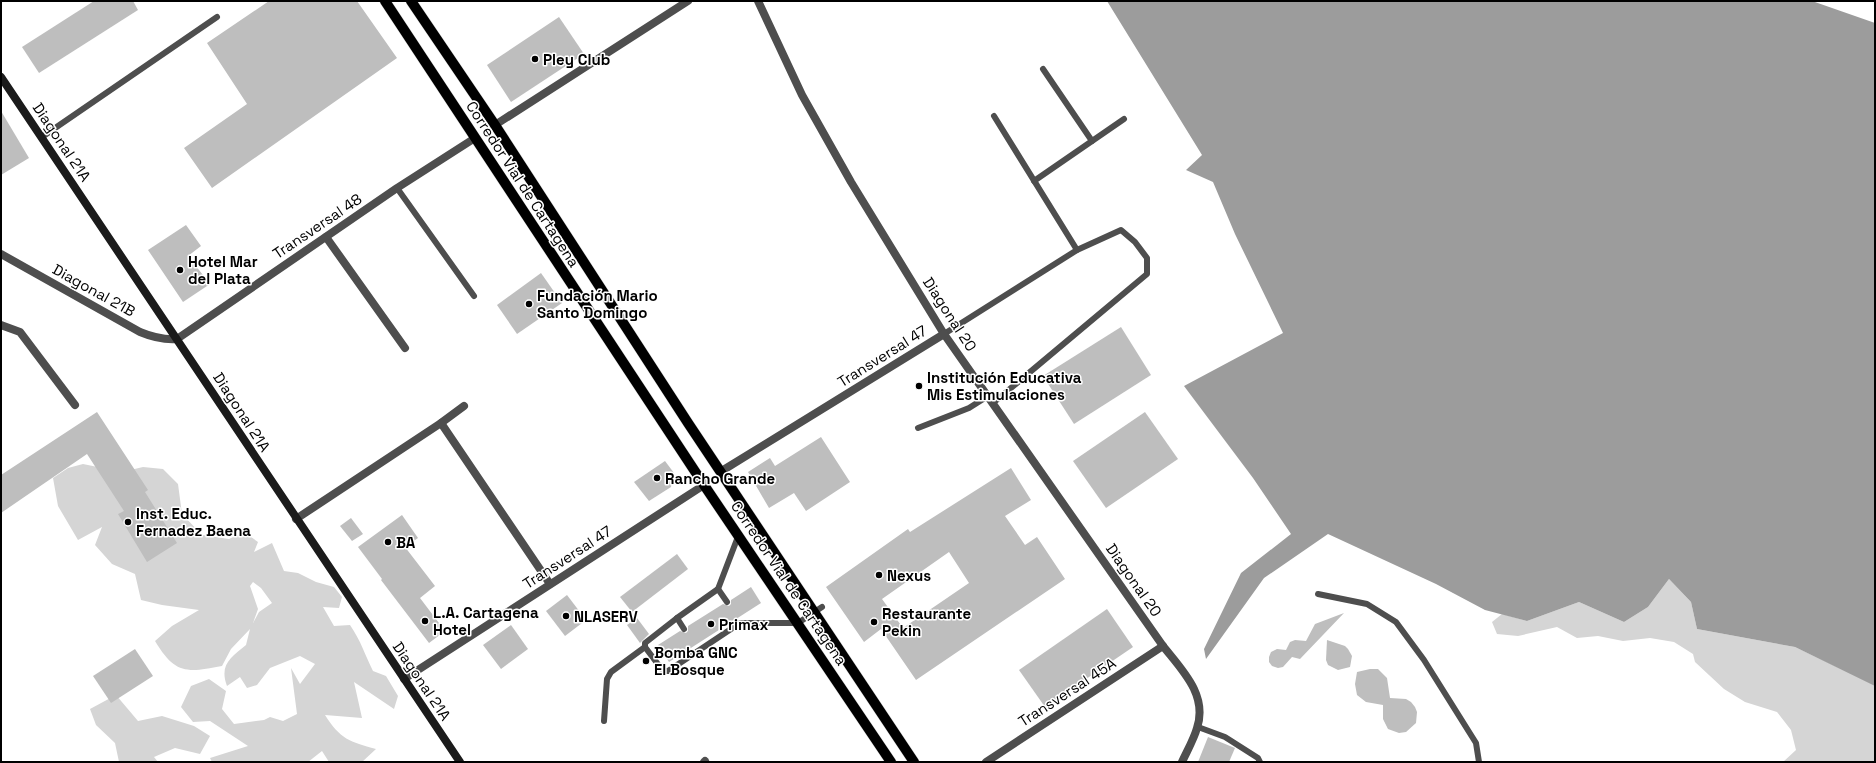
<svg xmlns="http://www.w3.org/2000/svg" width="1876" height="763" viewBox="0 0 1876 763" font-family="'Space Grotesk',sans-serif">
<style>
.green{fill:#d5d5d5;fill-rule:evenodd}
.water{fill:#9c9c9c}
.building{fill:#bebebe;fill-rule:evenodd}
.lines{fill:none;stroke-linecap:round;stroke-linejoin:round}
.primary-casing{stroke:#dbdbdb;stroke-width:11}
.lane{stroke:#4e4e4e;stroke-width:6}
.street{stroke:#4e4e4e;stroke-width:8}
.secondary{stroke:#1b1b1b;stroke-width:8}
.primary{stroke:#000;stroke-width:10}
.poi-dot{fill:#000;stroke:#fff;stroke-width:1.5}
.labels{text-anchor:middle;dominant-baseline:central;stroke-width:3;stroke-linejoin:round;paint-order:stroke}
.poi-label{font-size:15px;font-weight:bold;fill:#000;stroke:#fff;text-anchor:start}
.street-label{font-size:15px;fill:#000;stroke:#fff}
</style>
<rect width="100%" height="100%" fill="#fff"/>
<!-- green -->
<g class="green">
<path d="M83 464 122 472 143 467 163 469 178 484 182 514 202 535 229 539 244 532 258 542 254 552 272 543 284 571 298 573 316 582 334 587 342 597 339 608 323 607 334 626 350 625C361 641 365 655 373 671L386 676 398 696 394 709 354 682 362 718 325 715C340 739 350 742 376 749L362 762H329L322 751 308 762H212L210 758 248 746 210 721 193 722 181 707 191 686 209 679 226 691 222 709 234 724 264 720 270 717 283 721 297 714 291 668 300 684 315 664 300 656 270 668 257 685 247 688 240 677 227 686C219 665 231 657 246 645L250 629 231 649 222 666C186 673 175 674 155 641L172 626 199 610 162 605 141 600 135 574 112 564 95 545 102 527 78 540 58 506 53 478 68 468ZM253 582 261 588 272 603 259 612 253 623 258 609 250 586Z"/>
<polygon points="1669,579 1691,602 1697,629 1795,647 1875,685 1875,762 1783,762 1796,750 1791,730 1777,712 1745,702 1724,689 1695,662 1693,654 1674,642 1650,638 1623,641 1598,636 1577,638 1557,627 1518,636 1497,634 1492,622 1502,614 1527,621 1579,602 1624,622 1648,607"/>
<polygon points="116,695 138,721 162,716 194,726 210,736 200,754 175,748 154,757 158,762 119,762 115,743 96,725 90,709"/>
</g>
<!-- water -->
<polygon class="water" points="1107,1 1812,1 1875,23 1875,686 1795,647 1697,629 1691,602 1669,579 1648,607 1624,622 1579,602 1527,621 1485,610 1436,584 1328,534 1264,578 1206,659 1204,649 1241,573 1291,534 1253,478 1184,386 1283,333 1235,234 1213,182 1186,170 1202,155"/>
<!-- building -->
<g class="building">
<polygon points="94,1 133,1 138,10 39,73 22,47"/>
<polygon points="269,1 357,1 397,58 212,188 184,148 247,104 207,43"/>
<polygon points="559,17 584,54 511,102 487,65"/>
<polygon points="1,111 29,158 1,175"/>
<polygon points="186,225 201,246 188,256 210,284 183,302 148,250"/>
<polygon points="541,273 562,303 517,334 497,305"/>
<polygon points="1121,327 1151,375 1074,424 1043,376"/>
<polygon points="97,412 148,490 145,492 177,543 147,562 118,514 124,511 87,454 1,513 1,475"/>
<polygon points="1145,412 1178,459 1106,508 1073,461"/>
<polygon points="821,437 850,482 806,511 794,493 769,508 748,472 770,458 775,466"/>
<polygon points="665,461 674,473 671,487 649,501 634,482"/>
<path d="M1011 468 1031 500 1005 516 1025 545 1037 537 1065 579 916 680 881 629 864 642 826 587 908 529 910 532ZM949 552 969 583 903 628 882 599Z"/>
<polygon points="402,515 418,538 405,547 435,586 420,598 445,631 429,643 381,580 382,579 358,547"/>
<polygon points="351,518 363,534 352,541 340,526"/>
<polygon points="677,554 688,569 632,612 620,597"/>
<polygon points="751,587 761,603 669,662 658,645 680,631 686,633 688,631 688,626 723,604 729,606 731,604 731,600"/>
<polygon points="567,595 586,620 565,636 546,611"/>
<polygon points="1107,609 1133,647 1045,707 1019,670"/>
<polygon points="1344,613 1300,659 1292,657 1283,667 1278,668 1272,666 1269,662 1269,657 1271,652 1277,649 1286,650 1290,642 1295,640 1306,641 1315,624"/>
<polygon points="637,618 649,634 640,643 627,625"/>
<polygon points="511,625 528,649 501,669 483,645"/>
<polygon points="1327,640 1345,646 1348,649 1352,656 1350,667 1338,670 1328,665 1326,660"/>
<polygon points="135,649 153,676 111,703 93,676"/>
<polygon points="1370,669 1378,669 1387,678 1390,698 1406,699 1411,702 1415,707 1417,712 1416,723 1406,732 1399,733 1388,729 1383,719 1383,705 1366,702 1357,695 1355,684 1357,672"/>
<polygon points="1208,737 1235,748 1229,762 1198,762"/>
</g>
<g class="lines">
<defs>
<g id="primary">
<polyline points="385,1 704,485 891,762"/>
<polyline points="411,1 495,125 688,423 914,762"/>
</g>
</defs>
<!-- primary casing -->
<use href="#primary" class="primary-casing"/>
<!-- lane -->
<g class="lane">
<polyline points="1043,69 1092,141"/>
<polyline points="994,116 1077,250"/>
<polyline points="42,137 217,17"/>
<polyline points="1034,181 1124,119"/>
<polyline points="397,188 474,296"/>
<polyline points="944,334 1077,250 1121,230 1135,242 1147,258 1147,274 993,403"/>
<polyline points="918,428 969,408 988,396"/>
<polyline points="739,534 718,589 677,618 645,643 645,647 663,671 668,671 740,623 798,623 822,607"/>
<polyline points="718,589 727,602"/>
<polyline points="1318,594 1367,604 1396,622 1424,660 1476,743 1479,762"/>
<polyline points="677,618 684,629"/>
<polyline points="604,721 607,679 611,672 645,647"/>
<polyline points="1198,727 1225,737 1258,758 1260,762"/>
</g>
<!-- street -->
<g class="street">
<path d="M758 1 802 95 851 182 944 334 1163 646C1182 670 1208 695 1197 728 1194 739 1187 751 1182 762"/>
<polyline points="495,125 688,1"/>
<polyline points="326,237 405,348"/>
<path d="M1 254 140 332C152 337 163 340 177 339L397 188 475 138"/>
<polyline points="1,325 20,332 75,405"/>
<polyline points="441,423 550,584"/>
<polyline points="720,472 944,334"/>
<polyline points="296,519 441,423 464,406"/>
<polyline points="404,679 704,485"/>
<polyline points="704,762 705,761"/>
<polyline points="986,762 1163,646"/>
</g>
<!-- secondary -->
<polyline class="secondary" points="1,77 460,762"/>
<!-- primary -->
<use href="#primary" class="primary"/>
</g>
<!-- markers -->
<g class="poi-dot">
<circle cx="535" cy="59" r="4"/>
<circle cx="180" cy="270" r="4"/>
<circle cx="529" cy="304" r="4"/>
<circle cx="919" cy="386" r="4"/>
<circle cx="657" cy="478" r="4"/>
<circle cx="128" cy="522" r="4"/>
<circle cx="388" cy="542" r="4"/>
<circle cx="879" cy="575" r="4"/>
<circle cx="566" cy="616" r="4"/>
<circle cx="425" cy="621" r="4"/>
<circle cx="874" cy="622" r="4"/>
<circle cx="711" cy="624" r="4"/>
<circle cx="646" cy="661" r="4"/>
</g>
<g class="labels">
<!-- poi labels -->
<g class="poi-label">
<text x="543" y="59">Pley Club</text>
<text x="188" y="261">Hotel Mar<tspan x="188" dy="17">del Plata</tspan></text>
<text x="537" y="295">Fundación Mario<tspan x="537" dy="17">Santo Domingo</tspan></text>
<text x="927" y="377">Institución Educativa<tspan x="927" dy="17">Mis Estimulaciones</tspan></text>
<text x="665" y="478">Rancho Grande</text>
<text x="136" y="513">Inst. Educ.<tspan x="136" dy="17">Fernadez Baena</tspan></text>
<text x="396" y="542">BA</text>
<text x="887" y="575">Nexus</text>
<text x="433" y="612">L.A. Cartagena<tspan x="433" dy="17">Hotel</tspan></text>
<text x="882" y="613">Restaurante<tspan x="882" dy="17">Pekin</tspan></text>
<text x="574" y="616">NLASERV</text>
<text x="719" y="624">Primax</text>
<text x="654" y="652">Bomba GNC<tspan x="654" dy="17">El Bosque</tspan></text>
</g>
<!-- street labels -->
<g class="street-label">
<text transform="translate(62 142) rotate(56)">Diagonal 21A</text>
<text transform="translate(523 184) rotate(57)">Corredor Vial de Cartagena</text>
<text transform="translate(317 226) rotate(-34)">Transversal 48</text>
<text transform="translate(94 290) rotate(29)">Diagonal 21B</text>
<text transform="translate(950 314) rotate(57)">Diagonal 20</text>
<text transform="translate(882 356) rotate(-32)">Transversal 47</text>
<text transform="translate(242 412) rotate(57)">Diagonal 21A</text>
<text transform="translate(567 557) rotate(-33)">Transversal 47</text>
<text transform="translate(1134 580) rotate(55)">Diagonal 20</text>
<text transform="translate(789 583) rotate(56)">Corredor Vial de Cartagena</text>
<text transform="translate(422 681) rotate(56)">Diagonal 21A</text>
<text transform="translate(1067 692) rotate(-33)">Transversal 45A</text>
</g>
</g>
<!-- border -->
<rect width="1876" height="763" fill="none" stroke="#000000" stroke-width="4"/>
</svg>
